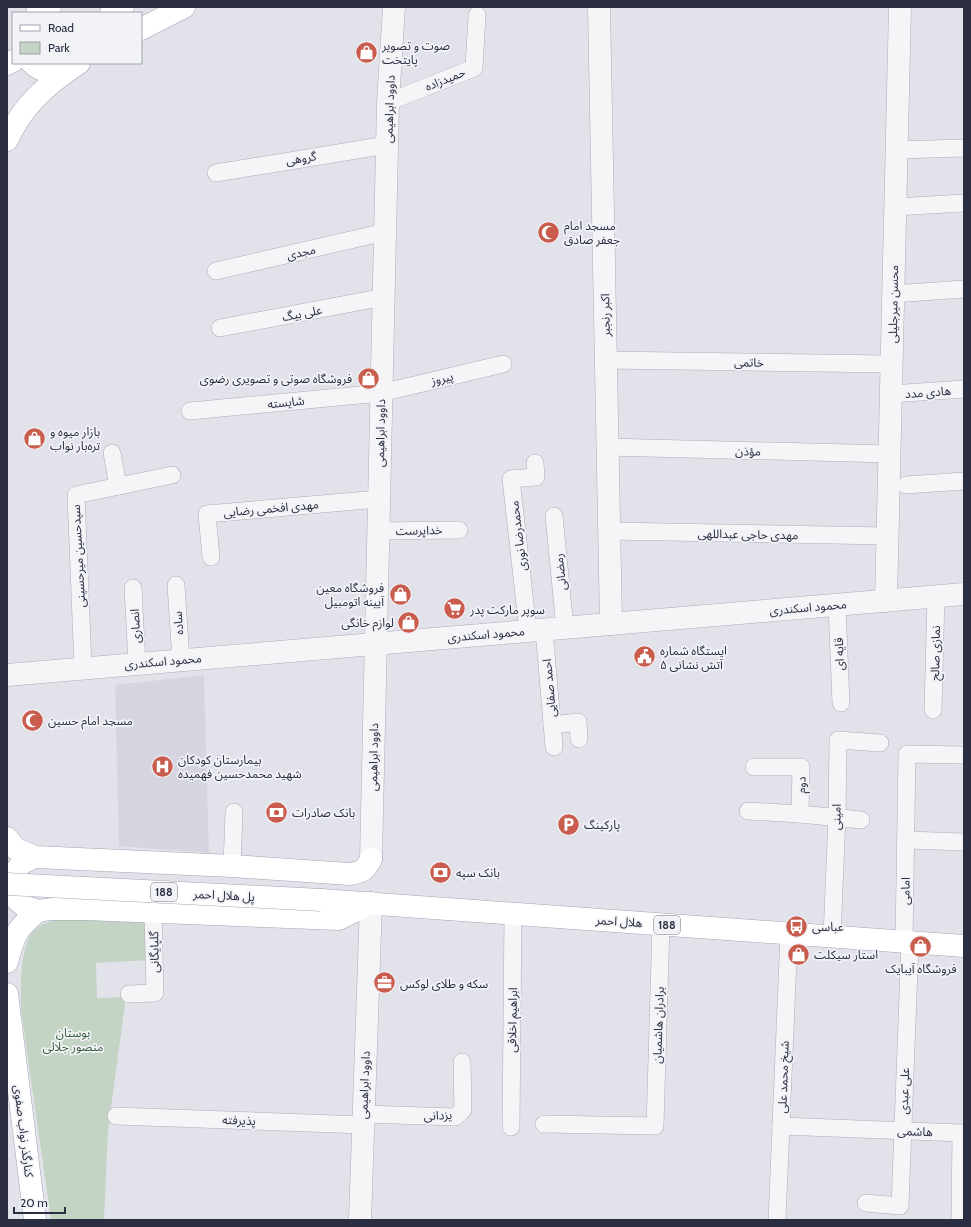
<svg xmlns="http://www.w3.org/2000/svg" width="971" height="1227" viewBox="0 0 971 1227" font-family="Cabin,'Noto Sans Arabic',sans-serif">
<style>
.built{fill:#d4d5df}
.green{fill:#c4d4c4}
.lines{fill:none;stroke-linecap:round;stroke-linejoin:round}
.minor-casing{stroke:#abacb7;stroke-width:18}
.tertiary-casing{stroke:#abacb7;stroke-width:23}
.primary-casing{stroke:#a2a4b5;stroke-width:23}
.minor{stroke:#f5f5f8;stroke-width:17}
.tertiary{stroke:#f5f5f8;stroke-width:22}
.primary{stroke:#fff;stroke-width:22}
.primary-bridge-casing{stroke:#a2a4b5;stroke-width:23;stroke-linecap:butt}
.primary-bridge{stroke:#fff;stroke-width:22}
.labels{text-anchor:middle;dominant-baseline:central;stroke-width:3.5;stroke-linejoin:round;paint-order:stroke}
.shield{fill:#f2f3f7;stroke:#676878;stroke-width:1}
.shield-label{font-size:11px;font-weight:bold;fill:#2b2d41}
.poi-label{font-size:12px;fill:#2b2d41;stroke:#f2f3f7;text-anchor:start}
.street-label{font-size:12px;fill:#2b2d41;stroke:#f2f3f7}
.park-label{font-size:12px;fill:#395d3c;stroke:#f2f3f7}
</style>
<rect width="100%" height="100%" fill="#e2e3ea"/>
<!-- built -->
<polygon class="built" points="204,675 209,853 119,846 115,685"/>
<!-- green -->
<path class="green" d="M65 918H150L151 960 96 963 97 998 126 997 108 1130 104 1220H51L21 1010C21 987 19 952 32 933 39 924 55 919 65 918Z"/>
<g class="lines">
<defs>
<g id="minor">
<polyline points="388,102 474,68 477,15"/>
<polyline points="896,150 964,148"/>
<polyline points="216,173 387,145"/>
<polyline points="895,207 964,203"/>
<polyline points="216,271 385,232"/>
<polyline points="893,294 964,289"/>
<polyline points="220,328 384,297"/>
<polyline points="606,360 891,364"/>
<polyline points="891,394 964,389"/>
<polyline points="190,411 381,393 503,364"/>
<polyline points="607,447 890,454"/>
<polyline points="112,453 118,486"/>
<polyline points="906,485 964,481"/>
<polyline points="554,516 565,628"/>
<polyline points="378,531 459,530"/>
<polyline points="609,531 888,536"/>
<polyline points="211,557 207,514 379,499"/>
<polyline points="176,585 181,660"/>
<polyline points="133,588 137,664"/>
<polyline points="837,605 841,703"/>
<polyline points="544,629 554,747"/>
<polyline points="528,631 511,479 536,477 535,463"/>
<polyline points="83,668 76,495 172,475"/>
<polyline points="933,710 936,596"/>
<polyline points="552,725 578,722 579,739"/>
<polyline points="754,767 801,767 800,814 861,820"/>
<polyline points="748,811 800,814"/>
<polyline points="906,840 964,842"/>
<polyline points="232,866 234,812"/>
<polyline points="832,937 837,817 838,740 880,743"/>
<polyline points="904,942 907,754 964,755"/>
<polyline points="129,994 155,993 153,912"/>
<polyline points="364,1114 455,1117 463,1110 462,1062"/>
<polyline points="116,1116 363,1125"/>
<polyline points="544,1124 655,1126 661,924"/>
<polyline points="781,1126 961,1133 960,1220"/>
<polyline points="511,1127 513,913"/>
<polyline points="866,1203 900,1206 910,942"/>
<polyline points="777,1220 789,934"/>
</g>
<g id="tertiary">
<polyline points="599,7 611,624"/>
<polyline points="886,601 900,7"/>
<polyline points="7,675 964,594"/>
<polyline points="371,859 388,102 394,7"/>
<polyline points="360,1220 371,903"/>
</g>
<g id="primary">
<polyline points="37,13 50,7"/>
<polyline points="111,13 123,7"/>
<polyline points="141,29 184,7"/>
<path d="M32 63C41 72 52 73 64 73"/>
<polyline points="7,64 13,61"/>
<path d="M7 140C12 130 18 119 25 110 39 92 59 76 79 63"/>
<path d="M7 838 16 849 35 857 232 866 349 874C362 872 364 872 371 859"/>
<polyline points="35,857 22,863 14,873 12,886 16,899 24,906 38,911 51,909 85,909 339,919 371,903"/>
<polyline points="321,900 964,946"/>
<path d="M7 962C14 935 16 929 38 911"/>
<polyline points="7,994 35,1220"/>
</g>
</defs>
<!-- minor casing -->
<use href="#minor" class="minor-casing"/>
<!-- tertiary casing -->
<use href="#tertiary" class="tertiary-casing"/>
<!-- primary casing -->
<use href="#primary" class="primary-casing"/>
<!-- minor -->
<use href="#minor" class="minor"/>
<!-- tertiary -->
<use href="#tertiary" class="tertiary"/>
<!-- primary -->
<use href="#primary" class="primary"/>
<defs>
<polyline id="primary-bridge" points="7,884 321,900"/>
</defs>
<!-- primary-bridge casing -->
<use href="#primary-bridge" class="primary-bridge-casing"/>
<!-- primary-bridge -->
<use href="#primary-bridge" class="primary-bridge"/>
</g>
<!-- icons -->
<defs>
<symbol id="shop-disc" viewBox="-11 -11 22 22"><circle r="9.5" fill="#c95c4d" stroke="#f2f3f7"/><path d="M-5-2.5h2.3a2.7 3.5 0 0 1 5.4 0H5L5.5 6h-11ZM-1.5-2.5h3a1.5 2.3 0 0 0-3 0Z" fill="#fff"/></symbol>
<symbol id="mosque-disc" viewBox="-11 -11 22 22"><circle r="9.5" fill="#c95c4d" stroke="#f2f3f7"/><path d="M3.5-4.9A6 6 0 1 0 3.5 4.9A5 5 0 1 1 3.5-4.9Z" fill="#fff"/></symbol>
<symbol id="supermarket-disc" viewBox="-11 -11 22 22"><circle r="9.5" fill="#c95c4d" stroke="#f2f3f7"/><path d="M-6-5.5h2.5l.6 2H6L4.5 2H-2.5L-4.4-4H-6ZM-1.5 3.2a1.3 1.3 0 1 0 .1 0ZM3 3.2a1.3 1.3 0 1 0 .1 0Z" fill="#fff"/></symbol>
<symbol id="civic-disc" viewBox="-11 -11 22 22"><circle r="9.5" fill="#c95c4d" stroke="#f2f3f7"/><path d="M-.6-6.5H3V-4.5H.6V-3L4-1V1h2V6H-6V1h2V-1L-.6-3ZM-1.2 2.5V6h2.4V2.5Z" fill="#fff"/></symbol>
<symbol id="hospital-disc" viewBox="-11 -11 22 22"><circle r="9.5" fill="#c95c4d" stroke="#f2f3f7"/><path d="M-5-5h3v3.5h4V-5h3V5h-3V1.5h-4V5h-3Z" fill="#fff"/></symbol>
<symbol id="bank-disc" viewBox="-11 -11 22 22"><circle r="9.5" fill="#c95c4d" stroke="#f2f3f7"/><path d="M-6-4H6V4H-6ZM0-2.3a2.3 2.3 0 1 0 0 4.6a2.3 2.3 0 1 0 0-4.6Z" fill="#fff"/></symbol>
<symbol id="parking-disc" viewBox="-11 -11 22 22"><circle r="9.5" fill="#c95c4d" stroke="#f2f3f7"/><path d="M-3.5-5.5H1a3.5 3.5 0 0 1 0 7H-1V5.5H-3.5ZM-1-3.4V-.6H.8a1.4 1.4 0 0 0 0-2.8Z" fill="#fff"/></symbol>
<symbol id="bus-disc" viewBox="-11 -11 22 22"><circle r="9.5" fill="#c95c4d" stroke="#f2f3f7"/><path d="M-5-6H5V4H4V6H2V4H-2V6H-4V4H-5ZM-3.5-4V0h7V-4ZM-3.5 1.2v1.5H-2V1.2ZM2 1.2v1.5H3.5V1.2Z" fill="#fff"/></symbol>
<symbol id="office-disc" viewBox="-11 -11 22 22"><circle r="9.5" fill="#c95c4d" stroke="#f2f3f7"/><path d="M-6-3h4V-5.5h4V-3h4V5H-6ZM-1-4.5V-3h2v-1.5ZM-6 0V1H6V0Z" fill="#fff"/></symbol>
</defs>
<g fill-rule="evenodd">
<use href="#shop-disc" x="354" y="40" width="25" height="25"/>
<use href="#mosque-disc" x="536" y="220" width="25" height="25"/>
<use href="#shop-disc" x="356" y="366" width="25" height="25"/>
<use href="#shop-disc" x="22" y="426" width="25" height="25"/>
<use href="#shop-disc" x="388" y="582" width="25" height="25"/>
<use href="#supermarket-disc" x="442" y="596" width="25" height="25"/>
<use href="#shop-disc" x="396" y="610" width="25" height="25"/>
<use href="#civic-disc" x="632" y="644" width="25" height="25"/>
<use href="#mosque-disc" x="20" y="708" width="25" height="25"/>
<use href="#hospital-disc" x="150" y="754" width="25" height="25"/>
<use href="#bank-disc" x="264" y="800" width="25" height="25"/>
<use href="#parking-disc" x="556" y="812" width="25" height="25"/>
<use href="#bank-disc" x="428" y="860" width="25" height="25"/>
<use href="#bus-disc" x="784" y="914" width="25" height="25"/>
<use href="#shop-disc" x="908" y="934" width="25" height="25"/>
<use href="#shop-disc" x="786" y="942" width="25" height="25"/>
<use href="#office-disc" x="372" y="970" width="25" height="25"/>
</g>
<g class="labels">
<!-- shield labels -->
<g class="shield">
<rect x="151" y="883" width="26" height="18" rx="3"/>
<rect x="654" y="916" width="26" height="18" rx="3"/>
</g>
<g class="shield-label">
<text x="164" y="892">188</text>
<text x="667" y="925">188</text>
</g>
<!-- poi labels -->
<g class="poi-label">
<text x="382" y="45">صوت و تصویر<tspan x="382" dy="14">پایتخت</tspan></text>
<text x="564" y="225">مسجد امام<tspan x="564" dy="14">جعفر صادق</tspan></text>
<text x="352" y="378" text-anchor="end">فروشگاه صوتی و تصویری رضوی</text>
<text x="50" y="431">بازار میوه و<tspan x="50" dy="14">تره‌بار نواب</tspan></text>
<text x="384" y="587" text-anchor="end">فروشگاه معین<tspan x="384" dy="14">آیینه اتومبیل</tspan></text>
<text x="470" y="609">سوپر مارکت پدر</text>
<text x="394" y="622" text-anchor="end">لوازم خانگی</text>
<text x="660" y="650">ایستگاه شماره<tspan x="660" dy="14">۵ آتش نشانی</tspan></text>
<text x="48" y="720">مسجد امام حسین</text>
<text x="178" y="759">بیمارستان کودکان<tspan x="178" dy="14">شهید محمدحسین فهمیده</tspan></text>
<text x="292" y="812">بانک صادرات</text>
<text x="584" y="824">پارکینگ</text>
<text x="456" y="872">بانک سپه</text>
<text x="812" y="926">عباسی</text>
<text x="814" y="954">استار سیکلت</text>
<text x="921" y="968" text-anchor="middle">فروشگاه آیبایک</text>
<text x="400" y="983">سکه و طلای لوکس</text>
</g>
<!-- street labels -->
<g class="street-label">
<text transform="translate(445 79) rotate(-22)">حمیدزاده</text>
<text transform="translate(389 109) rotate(-88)">داوود ابراهیمی</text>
<text transform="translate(301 158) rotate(-9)">گروهی</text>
<text transform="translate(301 252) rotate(-13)">مجدی</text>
<text transform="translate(893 304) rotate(-89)">محسن میرجلیلی</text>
<text transform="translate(302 313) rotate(-11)">علی بیگ</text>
<text transform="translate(605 315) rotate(-91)">اکبر رنجبر</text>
<text transform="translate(749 362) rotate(1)">خاتمی</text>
<text transform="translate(442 378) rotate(-13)">پیروز</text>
<text transform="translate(928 392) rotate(-4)">هادی مدد</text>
<text transform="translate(286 402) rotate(-6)">شایسته</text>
<text transform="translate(380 433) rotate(-89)">داوود ابراهیمی</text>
<text transform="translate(748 451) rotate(1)">مؤذن</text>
<text transform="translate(271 508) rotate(-5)">مهدی افخمی رضایی</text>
<text transform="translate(419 530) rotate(-1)">خداپرست</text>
<text transform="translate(748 534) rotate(1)">مهدی حاجی عبداللهی</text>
<text transform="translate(518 536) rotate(-97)">محمدرضا نوری</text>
<text transform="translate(78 556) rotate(-93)">سیدحسین میرحسینی</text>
<text transform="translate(560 572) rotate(-96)">رمضانی</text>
<text transform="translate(808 607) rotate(-5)">محمود اسکندری</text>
<text transform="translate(178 623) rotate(-94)">ساده</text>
<text transform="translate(135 626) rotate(-93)">انصاری</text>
<text transform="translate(486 634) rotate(-5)">محمود اسکندری</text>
<text transform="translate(935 653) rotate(-89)">نمازی صالح</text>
<text transform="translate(839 654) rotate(-92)">قایه ای</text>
<text transform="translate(163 661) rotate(-5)">محمود اسکندری</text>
<text transform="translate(549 688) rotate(-95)">احمد صفایی</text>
<text transform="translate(373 757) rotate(-89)">داوود ابراهیمی</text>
<text transform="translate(801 785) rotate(-89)">دوم</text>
<text transform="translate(836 817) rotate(-89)">امینی</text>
<text transform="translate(905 891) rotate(-89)">امامی</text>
<text transform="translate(224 895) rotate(3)">پل هلال احمر</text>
<text transform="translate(619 921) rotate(4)">هلال احمر</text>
<text transform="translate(154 952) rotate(-91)">گلپایگانی</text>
<text transform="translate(512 1020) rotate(-89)">ابراهیم اخلاقی</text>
<text transform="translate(658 1025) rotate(-88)">برادران هاشمیان</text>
<text transform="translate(783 1077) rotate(-88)">شیخ محمد علی</text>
<text transform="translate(364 1085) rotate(-88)">داوود ابراهیمی</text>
<text transform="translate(904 1091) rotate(-88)">علی عبدی</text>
<text transform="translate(438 1115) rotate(-2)">یزدانی</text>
<text transform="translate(239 1120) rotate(2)">پذیرفته</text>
<text transform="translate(24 1131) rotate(83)">کنارگذر نواب صفوی</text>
<text transform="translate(915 1131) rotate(2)">هاشمی</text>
</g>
<!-- park labels -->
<g class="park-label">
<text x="73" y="1032">بوستان<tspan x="73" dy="14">منصور جلالی</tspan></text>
</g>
</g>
<!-- border -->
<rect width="971" height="1227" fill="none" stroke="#2b2d41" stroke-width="16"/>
<!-- legend -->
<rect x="12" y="12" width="130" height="52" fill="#f2f3f7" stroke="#a2a4ae"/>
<rect x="20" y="25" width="20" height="6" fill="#ffffff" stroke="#a2a4ae"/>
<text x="48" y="32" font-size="12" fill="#2b2d41">Road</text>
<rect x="20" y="42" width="20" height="12" fill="#c4d4c4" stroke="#a2a4ae"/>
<text x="48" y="52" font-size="12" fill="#2b2d41">Park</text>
<!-- scale -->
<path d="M14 1207v6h51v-6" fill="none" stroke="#2b2d41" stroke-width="2"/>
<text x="20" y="1207" font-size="12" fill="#2b2d41" stroke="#f2f3f7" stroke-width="3" paint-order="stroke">20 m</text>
</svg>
